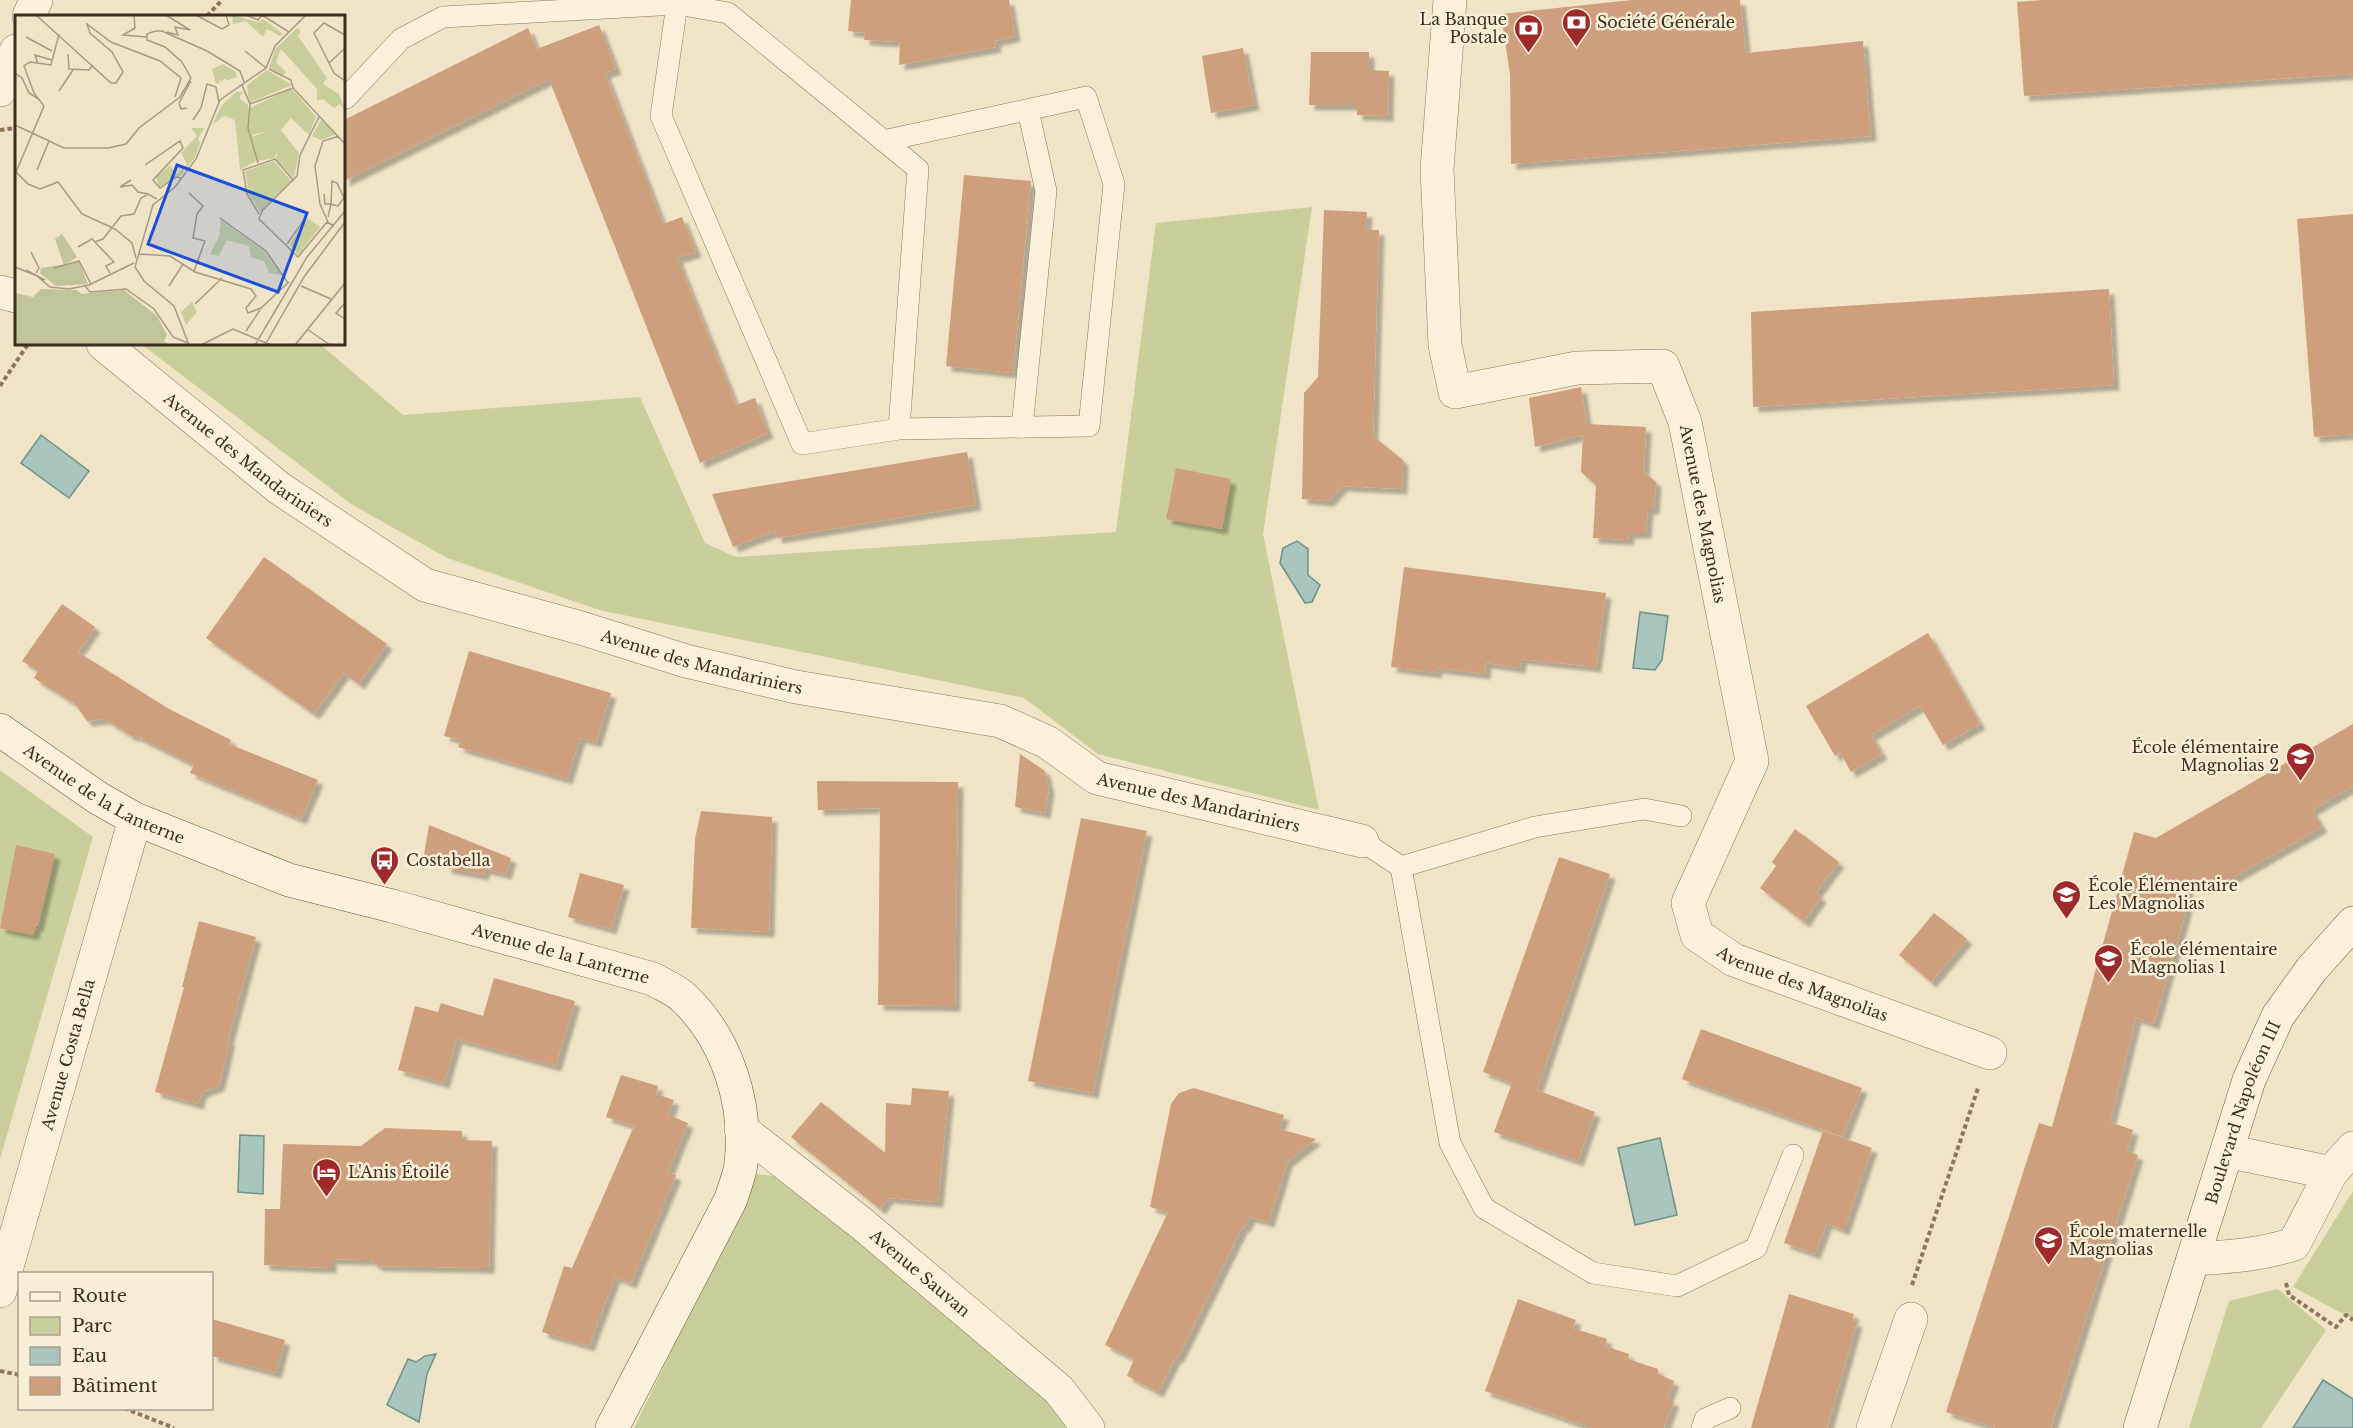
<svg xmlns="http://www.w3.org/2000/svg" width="2353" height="1428" viewBox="0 0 2353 1428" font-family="'Libre Baskerville',serif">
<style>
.green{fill:#c9cf9b}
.water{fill:#a9c4bc;stroke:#6f938a;stroke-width:1.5}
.building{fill:#cf9f7d;filter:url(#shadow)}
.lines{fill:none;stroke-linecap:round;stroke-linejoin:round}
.lane-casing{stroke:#8d765c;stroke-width:22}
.street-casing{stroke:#8d765c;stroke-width:34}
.secondary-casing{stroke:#6f573f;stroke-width:34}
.path{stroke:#8d765c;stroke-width:4;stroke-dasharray:4.5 3;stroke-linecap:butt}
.lane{stroke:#faf1dc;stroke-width:21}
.street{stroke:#faf1dc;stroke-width:33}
.secondary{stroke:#faf1dc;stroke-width:33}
.labels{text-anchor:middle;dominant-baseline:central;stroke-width:5;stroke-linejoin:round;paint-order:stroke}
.poi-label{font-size:16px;fill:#3d2e20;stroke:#f7eed8;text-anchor:start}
.street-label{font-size:16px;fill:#3d2e20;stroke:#f7eed8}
.inset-road{fill:none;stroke:#a89b85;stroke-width:1.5}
.view{fill:#1d4ed8;fill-opacity:0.15;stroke:#1d4ed8;stroke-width:3}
.inset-edge{fill:none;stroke:#3d2e20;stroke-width:3}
</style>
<defs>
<filter id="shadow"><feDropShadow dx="5.5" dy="5.5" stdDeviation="1.5" flood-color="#0004"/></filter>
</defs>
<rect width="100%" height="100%" fill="#f0e4c8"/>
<!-- green -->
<g class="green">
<polygon points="1312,207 1263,534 1319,810 1098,754 1024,698 599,610 447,558 351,504 141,344 320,344 403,415 640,397 705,543 736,557 1116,532 1156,223"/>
<polygon points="0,770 93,837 0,1159"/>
<polygon points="753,1174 787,1177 1034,1381 1076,1428 634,1428 717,1257"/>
<polygon points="2353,1191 2353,1319 2293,1287"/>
<polygon points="2278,1289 2326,1330 2261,1428 2189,1428 2229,1301"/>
</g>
<!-- water -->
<g class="water">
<polygon points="41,435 89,471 69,498 21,463"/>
<polygon points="1297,541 1308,549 1308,575 1320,585 1312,602 1305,603 1280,563 1283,548"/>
<polygon points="1640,612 1668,616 1662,660 1655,670 1633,668"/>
<polygon points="240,1135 264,1136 263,1194 238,1192"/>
<polygon points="1660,1138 1677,1215 1635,1225 1618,1148"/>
<polygon points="436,1354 427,1374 419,1422 387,1405 408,1359 416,1362 425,1356"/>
<polygon points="2323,1380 2353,1399 2353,1428 2293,1428"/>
</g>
<!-- building -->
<g class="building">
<polygon points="851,0 1009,0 1015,36 995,41 996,47 899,65 900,42 864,40 865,33 848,31"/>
<polygon points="1632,0 1740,0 1746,53 1863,41 1871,136 1511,164 1510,75 1501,14"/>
<polygon points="2043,0 2353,0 2353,74 2024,96 2017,2"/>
<polygon points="599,25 616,69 605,73 663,224 682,217 696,252 677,258 736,405 755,398 768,433 700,463 549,79 344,181 344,120 528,28 537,49"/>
<polygon points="1243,48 1254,105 1211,113 1202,56"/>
<polygon points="1311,52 1369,52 1369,70 1389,71 1388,116 1357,115 1357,105 1309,105"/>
<polygon points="964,175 1031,181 1013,373 946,366"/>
<polygon points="1324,210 1367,212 1366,230 1379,230 1373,436 1403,460 1402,489 1342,486 1329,501 1302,499 1304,393 1318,377"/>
<polygon points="2353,214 2353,434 2314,437 2297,219"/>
<polygon points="2109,289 2114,385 1753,407 1751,312"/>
<polygon points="1581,387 1587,424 1646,427 1644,472 1656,482 1654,509 1648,509 1646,533 1629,533 1628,540 1593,538 1596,485 1581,472 1583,435 1535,447 1529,398"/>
<polygon points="967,452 976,505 777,538 775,531 733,547 712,494"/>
<polygon points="1176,468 1231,479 1222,529 1166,519"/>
<polygon points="264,557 387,644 359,684 344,673 314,714 206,638"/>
<polygon points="1404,567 1606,593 1596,667 1521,659 1520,668 1486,663 1485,674 1437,668 1436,673 1391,667"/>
<polygon points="62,604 95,627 78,652 169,709 231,740 229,744 318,780 301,819 190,773 194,765 134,735 133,737 105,719 87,721 75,704 34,678 38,671 22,661"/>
<polygon points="1928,633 1980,724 1943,745 1920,706 1871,735 1882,754 1851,772 1840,752 1835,756 1806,706"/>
<polygon points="469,651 611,693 596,742 580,738 567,779 458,747 461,740 444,736"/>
<polygon points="2353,724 2353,786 2312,810 2322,827 2225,882 2188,885 2186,911 2154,1024 2136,1018 2110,1122 2133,1130 2127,1151 2138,1155 2051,1428 1996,1428 1946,1412 2039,1123 2052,1127 2134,832 2156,838"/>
<polygon points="1020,754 1045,771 1049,789 1045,813 1015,807"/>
<polygon points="817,781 958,782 955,1006 878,1005 880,808 818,810"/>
<polygon points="701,811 772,817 769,932 691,928 695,839"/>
<polygon points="1081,818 1147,831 1093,1093 1028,1081"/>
<polygon points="429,825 511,858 506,874 485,869 483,875 446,868 447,861 424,855"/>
<polygon points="1795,829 1839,862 1816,893 1821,897 1804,922 1760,888 1776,866 1772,862"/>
<polygon points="16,845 55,854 38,926 36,926 33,935 0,928"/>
<polygon points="1559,857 1610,874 1537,1090 1595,1112 1578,1161 1494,1132 1512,1083 1483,1072"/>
<polygon points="580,873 624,885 611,929 568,917"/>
<polygon points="1934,913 1967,939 1931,982 1899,955"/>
<polygon points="199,921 256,937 228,1040 230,1040 219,1086 202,1092 198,1104 155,1092 184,987 182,987"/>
<polygon points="494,978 575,1001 556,1066 457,1039 444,1083 398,1070 415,1006 438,1012 441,1003 483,1016"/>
<polygon points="1701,1029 1862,1088 1843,1137 1682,1079"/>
<polygon points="621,1075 658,1086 656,1094 674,1100 668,1115 688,1123 668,1172 676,1175 631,1283 615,1277 589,1346 542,1332 564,1266 572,1268 634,1126 606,1117"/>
<polygon points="912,1088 949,1091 938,1202 888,1198 880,1209 791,1137 821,1102 885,1153 886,1103 911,1105"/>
<polygon points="1194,1088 1284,1115 1279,1129 1316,1139 1287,1162 1269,1222 1250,1217 1245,1227 1243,1226 1178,1358 1176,1357 1158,1392 1127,1376 1134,1359 1105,1345 1168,1212 1150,1207 1171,1104 1179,1093"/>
<polygon points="385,1128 462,1131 462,1140 492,1141 489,1268 378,1266 370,1260 331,1259 331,1268 264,1265 265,1209 280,1209 283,1144 361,1146"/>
<polygon points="1823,1131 1872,1148 1844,1230 1827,1223 1815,1254 1784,1243"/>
<polygon points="1789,1294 1854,1314 1852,1321 1857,1322 1827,1428 1751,1428"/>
<polygon points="1518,1299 1576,1320 1573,1328 1607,1339 1605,1346 1629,1354 1628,1359 1658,1369 1658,1374 1674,1381 1667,1399 1674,1401 1664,1428 1592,1428 1485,1391"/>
<polygon points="212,1319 285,1340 276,1373 212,1356"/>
</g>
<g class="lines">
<defs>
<g id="lane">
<polyline points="346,98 401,39 443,17 677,4 678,0"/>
<polyline points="883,141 1086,97 1114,184 1089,426 899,429 918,169 728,13 677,4 661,116 802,444 899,429"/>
<polyline points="1022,427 1046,191 1028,110"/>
<polyline points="1362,841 1401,867 1450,1143 1484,1208 1593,1273 1677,1286 1756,1248 1793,1155"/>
<polyline points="1401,867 1535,827 1644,809 1681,816"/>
<polyline points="1702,1428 1705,1419 1730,1408"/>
</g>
<g id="street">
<path id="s1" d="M1450 0 1437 169 1445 345 1455 392 1577 368 1663 366 1685 422 1752 761 1688 903 1697 935 1734 960 1990 1053"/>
<polyline points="29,16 36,0"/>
<polyline points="0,90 16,51"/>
<polyline points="0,292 16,296"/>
<path id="s2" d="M103 344 279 488 425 585 581 628 686 661 796 687 1000 721 1047 742 1097 778 1362 841"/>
<path id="s3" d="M741 1129 861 1223 1059 1390 1088 1428"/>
<polyline points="2227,1151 2331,1173"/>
<path d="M2193 1259C2227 1257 2261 1255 2294 1244L2331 1173 2353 1148"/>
<path id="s4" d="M0 1291 135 819"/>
<polyline points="1873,1428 1911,1319"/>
</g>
<g id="secondary">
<path id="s5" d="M0 730 98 798 135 819 289 880 392 906 653 979C663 985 676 990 684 998 727 1039 748 1104 741 1163 740 1175 734 1188 731 1199L612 1428"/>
<path id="s6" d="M2140 1428 2249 1080 2278 1016 2311 970 2353 923"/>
</g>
</defs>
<!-- lane casing -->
<use href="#lane" class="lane-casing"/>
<!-- street casing -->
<use href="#street" class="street-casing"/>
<!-- secondary casing -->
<use href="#secondary" class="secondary-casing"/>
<!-- path -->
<g class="path">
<polyline points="207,16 222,0"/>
<polyline points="0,130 16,128"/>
<polyline points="0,386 28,344"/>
<polyline points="2286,1283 2289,1295 2336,1327 2346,1315 2353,1320"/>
<polyline points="1912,1285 1978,1088"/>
<polyline points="0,1371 20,1375"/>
<polyline points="124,1408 174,1428"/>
</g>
<!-- lane -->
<use href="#lane" class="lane"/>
<!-- street -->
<use href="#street" class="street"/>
<!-- secondary -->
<use href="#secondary" class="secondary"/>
</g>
<!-- icons -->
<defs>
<symbol id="bank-pin" viewBox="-11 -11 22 30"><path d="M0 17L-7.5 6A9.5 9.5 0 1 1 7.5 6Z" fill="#9e2a2b" stroke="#f7eed8"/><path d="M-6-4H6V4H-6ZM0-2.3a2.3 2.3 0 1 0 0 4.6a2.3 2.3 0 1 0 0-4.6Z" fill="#fff"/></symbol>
<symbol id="school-pin" viewBox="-11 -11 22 30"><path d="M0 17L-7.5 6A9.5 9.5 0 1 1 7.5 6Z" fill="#9e2a2b" stroke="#f7eed8"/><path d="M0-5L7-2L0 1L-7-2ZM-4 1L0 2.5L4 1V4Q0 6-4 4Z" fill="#fff"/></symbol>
<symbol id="bus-pin" viewBox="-11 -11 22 30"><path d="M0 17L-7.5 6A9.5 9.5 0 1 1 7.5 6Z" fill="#9e2a2b" stroke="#f7eed8"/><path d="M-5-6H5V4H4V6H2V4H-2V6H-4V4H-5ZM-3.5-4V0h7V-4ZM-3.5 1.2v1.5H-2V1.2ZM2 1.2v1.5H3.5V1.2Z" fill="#fff"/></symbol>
<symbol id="hotel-pin" viewBox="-11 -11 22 30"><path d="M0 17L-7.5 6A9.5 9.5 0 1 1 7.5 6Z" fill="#9e2a2b" stroke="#f7eed8"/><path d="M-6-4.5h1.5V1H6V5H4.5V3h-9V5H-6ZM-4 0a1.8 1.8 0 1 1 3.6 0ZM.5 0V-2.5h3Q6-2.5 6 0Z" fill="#fff"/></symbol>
</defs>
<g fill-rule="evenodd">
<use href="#bank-pin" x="1560" y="6" width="33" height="45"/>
<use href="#bank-pin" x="1512" y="12" width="33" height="45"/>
<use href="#school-pin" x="2284" y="740" width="33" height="45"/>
<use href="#bus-pin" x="368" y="844" width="33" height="45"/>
<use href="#school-pin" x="2050" y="878" width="33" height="45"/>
<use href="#school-pin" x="2092" y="942" width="33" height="45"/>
<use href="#hotel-pin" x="310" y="1156" width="33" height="45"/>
<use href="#school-pin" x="2032" y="1224" width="33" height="45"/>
</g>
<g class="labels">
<!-- poi labels -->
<g class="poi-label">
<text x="1507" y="19" text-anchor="end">La Banque<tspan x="1507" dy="18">Postale</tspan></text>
<text x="1597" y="22">Société Générale</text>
<text x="2279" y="747" text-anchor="end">École élémentaire<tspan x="2279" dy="18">Magnolias 2</tspan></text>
<text x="406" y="860">Costabella</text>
<text x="2088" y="885">École Élémentaire<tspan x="2088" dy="18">Les Magnolias</tspan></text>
<text x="2130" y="949">École élémentaire<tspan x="2130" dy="18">Magnolias 1</tspan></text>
<text x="348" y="1172">L'Anis Étoilé</text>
<text x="2069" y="1231">École maternelle<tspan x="2069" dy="18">Magnolias</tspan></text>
</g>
<!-- street labels -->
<g class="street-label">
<text stroke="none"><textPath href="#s2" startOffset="186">Avenue des Mandariniers</textPath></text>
<text stroke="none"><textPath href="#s1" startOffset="758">Avenue des Magnolias</textPath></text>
<text stroke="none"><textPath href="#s2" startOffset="690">Avenue des Mandariniers</textPath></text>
<text stroke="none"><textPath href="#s5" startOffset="123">Avenue de la Lanterne</textPath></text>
<text stroke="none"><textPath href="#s2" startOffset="1212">Avenue des Mandariniers</textPath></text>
<text stroke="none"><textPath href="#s5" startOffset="609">Avenue de la Lanterne</textPath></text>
<text stroke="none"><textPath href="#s1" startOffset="1316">Avenue des Magnolias</textPath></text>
<text stroke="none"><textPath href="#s4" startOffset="246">Avenue Costa Bella</textPath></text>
<text stroke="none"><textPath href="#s6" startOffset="332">Boulevard Napoléon III</textPath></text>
<text stroke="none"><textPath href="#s3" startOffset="230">Avenue Sauvan</textPath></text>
</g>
</g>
<!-- overview -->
<g transform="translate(15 15)">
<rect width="330" height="330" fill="#f0e4c8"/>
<path d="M217 0 243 7 248 4 268 19 265 21 252 14 248 22 231 6 218 9ZM282 13 286 16 283 21 312 63 308 69 324 79 330 94 324 89 319 93 308 84 302 86V74L266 34 261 47 271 57 268 60 254 53 260 34ZM208 49 221 57 222 62 210 66 213 62 206 67 203 63 205 68 201 69 197 54ZM252 55 277 70 234 88 232 70ZM273 75H278L301 102 294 120 276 103 266 115 284 138 279 163 261 145 263 136 259 143 243 146 236 122 253 116 236 120 234 112 238 111H234L235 93ZM221 77H228L224 83 233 90 241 146 225 155 220 105 209 101 197 110 207 90ZM306 105 322 119 306 125 297 121ZM176 113H189L183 124 185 128 180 142 166 160 144 172 141 161 155 151 162 159 172 149 166 138 182 121ZM259 146 276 166 245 197 234 180 230 156ZM293 203 305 212 283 240 275 229ZM206 205 250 237 267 260 254 258 249 246 236 242 234 231 212 225 204 241 195 239 204 222ZM177 287 182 297 171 310 166 297Z" fill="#c9cf9b"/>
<path d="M47 219 62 242 49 250 40 224ZM64 247 73 269 41 271 25 258 26 253ZM26 274 61 275 67 279 109 275 142 301 152 320 149 326 154 330H0V278L18 282Z" fill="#bfc49a"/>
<path class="inset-road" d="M21 0 96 68H101L108 57 97 37 75 18 72 9 96 27 145 46 166 63 160 82M151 0 175 15 160 12 163 20 152 17M181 0 207 14 214 10 211 0M231 0 243 5 247 0M247 0 274 17M119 1 120 13 108 20 131 22M44 19 36 50 15 47 9 51 19 78 29 91 1 157 13 169 25 174 43 167 67 199 100 214 117 228 121 243M330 20 309 8 299 18 319 58 330 66M11 22 37 36M230 36 251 53M53 39 54 54 74 55 78 50M314 48 330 33M23 49 20 40 37 45M254 54 276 65 278 73 330 129M0 58 7 63 14 78 25 85M227 70 235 89 278 73M44 76 58 55M235 89 233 113 243 148M172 93 166 94 164 88 176 66M304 102 285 140 282 161 247 196 244 204 283 242 312 207 319 211M178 105 186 93 192 69 201 72 204 87M0 110 49 133H93L111 129 124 113 165 82 176 63 167 47 150 32 132 25V19L140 16H147L192 36 225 56 229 67M130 150 165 126 168 133 138 165 145 173 161 162 167 163M22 155 34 126M116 165 105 172 117 170 123 177 134 179M174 178 188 191 182 199 178 223 190 226 179 256M309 179 310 189H316L319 190 323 191 329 183 322 168 317 166 316 189 313 202M244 199 232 179 228 155 260 144 279 166M205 203 251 236 273 268M313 207 305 189 300 151 308 126 324 121M79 227 88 224 106 201 119 199 126 183 133 179 142 184M272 229 291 202M63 232 77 224 99 247 91 251 95 258M16 237 24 253 21 258M124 239 155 241 180 257 236 274 241 281 231 293 233 298 246 293 274 267M0 252 22 261 35 272 54 274 74 270 119 248M39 253 64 246 76 269M11 255 30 265M70 271 75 277 111 274 139 294 158 322 173 328M154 271 168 249M286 271 316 284M330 288 321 298 330 304M180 289 207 263M292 314 315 330M231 316 245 295M174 330 159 291 129 266 120 252 138 190 160 172 181 144 205 85 251 53 260 31 291 0M186 330 218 314 256 330M240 330 292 242 330 196M250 330 289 262 330 207M280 330 330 268"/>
<path class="view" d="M162 150 292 198 263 277 133 229Z"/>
<rect width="330" height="330" class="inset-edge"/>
</g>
<!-- legend -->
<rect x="18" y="1272" width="195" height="138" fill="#f7eed8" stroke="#ada18e" stroke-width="1.5"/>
<rect x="30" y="1292" width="30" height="9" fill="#faf1dc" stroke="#ada18e" stroke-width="1.5"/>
<text x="72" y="1302" font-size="18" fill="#3d2e20">Route</text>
<rect x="30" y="1317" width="30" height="18" fill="#c9cf9b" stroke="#ada18e" stroke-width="1.5"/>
<text x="72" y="1332" font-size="18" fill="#3d2e20">Parc</text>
<rect x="30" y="1347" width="30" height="18" fill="#a9c4bc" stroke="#ada18e" stroke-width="1.5"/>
<text x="72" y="1362" font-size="18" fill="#3d2e20">Eau</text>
<rect x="30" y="1377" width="30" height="18" fill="#cf9f7d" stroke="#ada18e" stroke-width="1.5"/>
<text x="72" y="1392" font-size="18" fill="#3d2e20">Bâtiment</text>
</svg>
